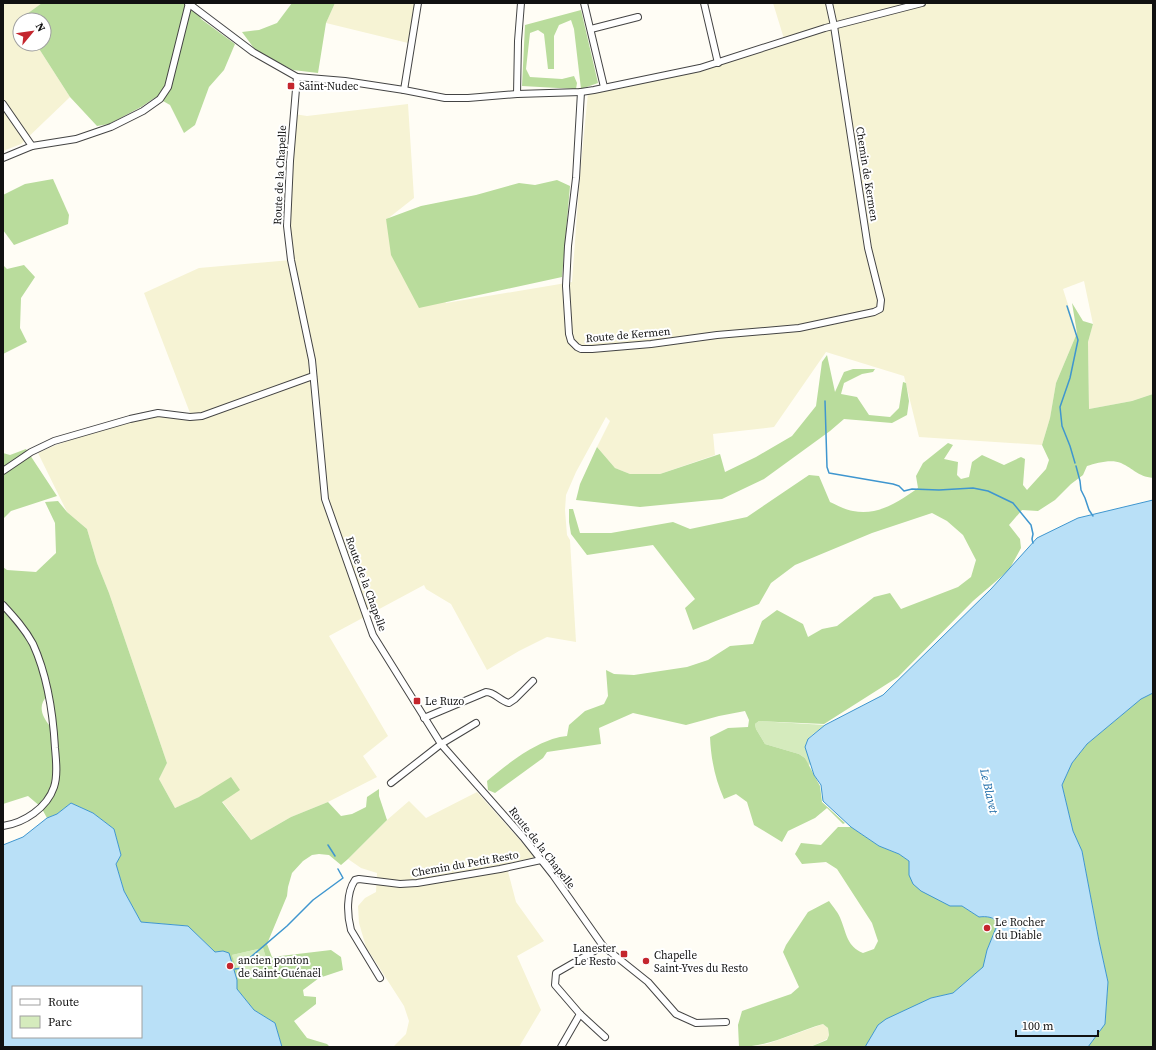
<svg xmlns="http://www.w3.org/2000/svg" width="1156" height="1050" viewBox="0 0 1156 1050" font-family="'Source Serif 4',serif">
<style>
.farmland{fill:#f6f3d4}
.green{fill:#d5ebbd}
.forest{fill:#b9dc9c;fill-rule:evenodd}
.water{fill:#b9e0f7;stroke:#3f96cf;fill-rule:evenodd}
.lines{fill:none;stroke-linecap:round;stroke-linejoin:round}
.stream{stroke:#3f96cf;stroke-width:1.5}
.minor-casing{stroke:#444;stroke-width:8}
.minor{stroke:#fff;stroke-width:6}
.poi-dot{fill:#c4262e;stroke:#fff;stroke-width:1.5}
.labels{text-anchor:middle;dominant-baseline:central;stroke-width:4;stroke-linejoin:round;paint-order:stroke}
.poi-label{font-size:11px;fill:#111;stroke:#fff;text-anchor:start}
.street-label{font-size:11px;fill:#111;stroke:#fff}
.water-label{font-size:12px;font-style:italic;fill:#1768a6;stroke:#fff}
</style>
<rect width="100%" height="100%" fill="#fffdf5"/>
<!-- farmland -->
<g class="farmland">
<polygon points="3,3 42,3 20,19 20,44 36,44 70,97 21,144 3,151"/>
<polygon points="335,3 415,3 408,43 326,23"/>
<polygon points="773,3 1153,3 1153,394 1132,401 1089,409 1088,342 1093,324 1084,281 1063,289 1077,333 1056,383 1050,418 1042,445 919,437 904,376 826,352 774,427 713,434 715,455 660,474 630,474 615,468 597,447 610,421 606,417 576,472 566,495 565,510 567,535 570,540 576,642 547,637 519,651 487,670 451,604 426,589 424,585 329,636 388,736 363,756 377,777 328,802 291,817 251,840 222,801 199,797 175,808 159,779 167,763 109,593 97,563 87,529 67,512 38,453 56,445 142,416 151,414 190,417 190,413 144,293 199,268 291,260 287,226 294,114 307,116 408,104 414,198 386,220 446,303 572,282 580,174 588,93 700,68 785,42"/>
<polygon points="477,792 535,857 506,864 516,902 544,941 517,956 541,1010 519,1047 393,1047 406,1034 409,1021 404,1006 366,947 359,923 358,906 365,898 376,892 377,873 361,868 348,859 387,820 409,801 426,818"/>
<polygon points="823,1024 828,1028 829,1035 827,1039 810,1047 749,1047 767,1044"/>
</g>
<!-- green -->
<g class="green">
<path d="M759 721 825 725C805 741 802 738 812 764L808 765 805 758 799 754 765 744 756 729 755 724Z"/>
<polygon points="263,948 266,958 248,973 238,977 232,955"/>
</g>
<!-- forest -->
<g class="forest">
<polygon points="42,3 196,3 201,19 235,44 224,70 209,87 195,125 184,133 170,105 156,97 141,107 109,124 97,126 70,97 36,44 44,44 44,20 20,20 20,19"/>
<polygon points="292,3 335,3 326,23 318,73 293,70 256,51 242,32 259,30 277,23"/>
<polygon points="581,10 598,83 581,89 574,29 571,20 559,25 554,36 554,69 548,69 544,34 538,30 530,33 526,69 530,77 562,79 574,76 577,83 576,89 522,86 525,25"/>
<polygon points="53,179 69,215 68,224 14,245 3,230 3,195 25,184"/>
<polygon points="557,180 570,186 562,277 419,308 391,255 386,219 421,206 476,195 519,183 535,185"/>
<polygon points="3,265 7,269 24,265 35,277 21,298 20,328 27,342 3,354"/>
<path d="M1072 303 1083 321 1093 324 1088 342 1089 409 1132 401 1153 394V478C1137 476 1134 469 1121 463 1111 459 1097 463 1087 466L1083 475 1071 484 1055 500 1038 511 1022 510 1009 525 1020 539 1021 548 1009 570 973 601 898 677 824 724 759 721 755 724 756 729 765 744 799 754 805 758 820 786 822 802 845 823 843 824 827 808 815 818 788 831 782 842 754 825 747 802 736 794 724 799C715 779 711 759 710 737L728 728 748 727 749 720 745 711 719 716 686 725 633 713 599 728 601 744 547 752 543 758 495 793 488 790 487 781C507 764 540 738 567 736L569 725 585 711 604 704 608 696 606 670 614 674 634 675 687 667 708 660 730 646 753 644 762 621 777 610 803 624 808 637 822 629 837 626 874 597 890 593 901 609 958 587 971 577 976 560 963 535 947 521 932 513 872 533 795 565 771 583 759 604 693 630 685 608 695 599 653 545 587 555 571 534 569 522V509H573L580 533H611L673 522 690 529 747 517 809 475 819 476 830 502C837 505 845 510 853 511 878 516 898 502 918 488L916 476 923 463 948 443 953 445 944 459 958 462 957 475 961 479 969 477 972 462 982 455 1004 465 1021 457 1025 459 1023 485 1027 490 1046 469 1049 460 1042 445 1050 418 1056 383 1077 333Z"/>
<polygon points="827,355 835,392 844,372 853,369 875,369 873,372 862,374 844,383 841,394 857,397 869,415 890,417 899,408 903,382 906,383 909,401 907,415 892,423 844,419 830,431 764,479 722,499 640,507 576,500 580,484 597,447 615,468 630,474 660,474 720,454 725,472 756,457 792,436 816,406 822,362"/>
<polygon points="26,449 57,496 11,511 3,519 3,453 10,455"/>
<path d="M58 501 67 512 87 529 97 563 109 593 167 763 159 779 175 808 199 797 231 777 240 790 222 802 251 840 291 817 328 802 341 816 352 814 366 807 367 797 379 789V796L387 820 348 859 341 865 329 855 319 854 312 855 303 861 292 873 288 887 287 896 267 944 272 957 331 950 341 957 343 970 319 978 303 990 304 996 316 997V1004L294 1021 307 1038 327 1044 330 1047H282L275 1023 254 1010 237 989V980L223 951 215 952 188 926 141 922 124 891 116 864 121 855 114 829 93 813 71 803 57 814 47 818 41 807 28 796 3 804V567L7 570 36 572 56 553 55 523 45 502ZM48 695 50 726C42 717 37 705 48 695ZM263 948 266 958 248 973 239 977 232 955Z"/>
<polygon points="1153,693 1153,1047 1088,1047 1105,1024 1108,982 1099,941 1082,851 1073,831 1062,785 1072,763 1087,744 1141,699"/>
<path d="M838 827H851L879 846 899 854 909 861V875L950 906H962L979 917C987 916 993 917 998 923L987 950 984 967 953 993 931 998 878 1025 865 1047H810L827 1040 829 1035 828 1028 823 1024C795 1032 769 1047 739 1047L738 1025 742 1011 791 994 799 987 783 952 786 945 808 912 829 901C833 907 839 913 841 920 847 935 847 946 863 953L874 949 878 941 872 923 837 869 826 862 802 864 795 854 801 843 821 845Z"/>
</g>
<!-- water -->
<g class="water">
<path d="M1153 500V693L1141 699 1087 744 1072 763 1062 785 1073 831 1082 851 1099 941 1108 982 1105 1024 1088 1047H865L878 1025 886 1019 931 998 953 993 983 967 987 950 998 923C994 917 987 916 979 917L962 906H950L921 891 913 884 909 875V861L899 854 879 846 851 827 823 801 821 785 814 775 805 747 808 739 825 725 883 695 991 589 1037 538 1078 518Z"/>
<path d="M71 803 93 813 114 829 121 855 116 864 124 891 141 922 188 926 215 952 223 951 229 953 237 980V989L254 1010 275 1023 282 1047H3V845L23 837 47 818 57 814ZM13 987H141V1037H13Z"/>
</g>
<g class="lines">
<!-- stream -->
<g class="stream">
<polyline points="1067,306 1078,340 1070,378 1060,407 1062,426 1070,446 1075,463"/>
<polyline points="825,401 827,467 829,473 893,484 899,486 904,491 912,489 939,490 973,488 988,491 1013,503 1031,525 1033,534 1032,539 1033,543"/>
<polyline points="1076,466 1080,481 1081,490 1085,498 1089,510 1093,516"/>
<polyline points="328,845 335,856"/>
<polyline points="235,969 242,968 245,962 287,926 313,900 343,878 338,869"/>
</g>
<defs>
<g id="minor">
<polyline points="188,3 253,52 297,77 345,81 404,90 445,98 468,98 517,94 581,92 594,90 700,68 825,28 922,3"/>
<polyline points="584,3 604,87"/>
<polyline points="704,3 718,63"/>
<polyline points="591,29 638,17"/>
<polyline points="297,77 290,161 287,226 291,260 312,360 325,499 373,635 441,744 523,837 553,875 603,946 648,982 676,1014 696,1023 726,1022"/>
<polyline points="404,90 418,3"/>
<polyline points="581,92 576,178 568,246 566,286 569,334 571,341 577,347 581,349 592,349 651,344 717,335 799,328 874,312 880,309 881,300 868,248 834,26 829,3"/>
<polyline points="517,94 518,41 521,3"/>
<polyline points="3,104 32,146"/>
<polyline points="3,158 32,146 76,139 111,127 143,111 160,99 168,87 189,3"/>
<polyline points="3,471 31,452 54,441 130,419 158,413 190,417 202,416 313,376"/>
<path d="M3 605C14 617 25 629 33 644 48 677 53 712 55 748 56 760 58 775 54 787 47 808 24 823 3 826"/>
<path d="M424 718 486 692C495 692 500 701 509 703L515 699 533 681"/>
<polyline points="391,783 441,744 476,723"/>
<polyline points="603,946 556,973 555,985 580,1014 605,1037"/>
<path d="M380 978 351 930C347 915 346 893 355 880L359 879 400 884 417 883 500 869 541 860"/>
<polyline points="561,1047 580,1014"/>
</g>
</defs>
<!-- minor casing -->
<use href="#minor" class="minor-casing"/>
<!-- minor -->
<use href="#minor" class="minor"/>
</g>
<!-- markers -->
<g class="poi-dot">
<rect x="287" y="82" width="8" height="8" rx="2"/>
<rect x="413" y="697" width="8" height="8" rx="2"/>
<circle cx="987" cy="928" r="4"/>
<rect x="620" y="950" width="8" height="8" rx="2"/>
<circle cx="646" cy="961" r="4"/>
<circle cx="230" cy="966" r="4"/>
</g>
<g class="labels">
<!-- poi labels -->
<g class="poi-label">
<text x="299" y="86">Saint-Nudec</text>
<text x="425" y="701">Le Ruzo</text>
<text x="995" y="922">Le Rocher<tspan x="995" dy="13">du Diable</tspan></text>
<text x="616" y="948" text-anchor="end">Lanester<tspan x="616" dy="13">Le Resto</tspan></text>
<text x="654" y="955">Chapelle<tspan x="654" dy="13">Saint-Yves du Resto</tspan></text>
<text x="238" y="960">ancien ponton<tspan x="238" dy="13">de Saint-Guénaël</tspan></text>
</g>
<!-- street labels -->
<g class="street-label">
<text transform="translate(867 174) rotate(81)">Chemin de Kermen</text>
<text transform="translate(280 175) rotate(-87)">Route de la Chapelle</text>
<text transform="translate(628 335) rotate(-5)">Route de Kermen</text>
<text transform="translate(366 584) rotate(70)">Route de la Chapelle</text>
<text transform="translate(542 848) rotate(52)">Route de la Chapelle</text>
<text transform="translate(465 864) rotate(-10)">Chemin du Petit Resto</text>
</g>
<!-- water labels -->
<g class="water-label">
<text transform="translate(989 791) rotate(77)">Le Blavet</text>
</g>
</g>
<!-- border -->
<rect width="1156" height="1050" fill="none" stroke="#111111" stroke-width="8"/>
<!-- legend -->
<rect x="12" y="986" width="130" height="52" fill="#ffffff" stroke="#a0a0a0"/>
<rect x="20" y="999" width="20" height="6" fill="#ffffff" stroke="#a0a0a0"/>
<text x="48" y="1006" font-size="12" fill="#111111">Route</text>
<rect x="20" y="1016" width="20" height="12" fill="#d5ebbd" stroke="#a0a0a0"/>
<text x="48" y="1026" font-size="12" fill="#111111">Parc</text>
<!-- north arrow -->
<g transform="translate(32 32) rotate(61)"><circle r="19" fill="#ffffff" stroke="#a0a0a0"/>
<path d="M0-3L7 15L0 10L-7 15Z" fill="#c4262e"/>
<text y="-6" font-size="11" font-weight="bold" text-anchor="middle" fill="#111111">N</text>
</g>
<!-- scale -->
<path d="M1016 1030v6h82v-6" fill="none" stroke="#111111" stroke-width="2"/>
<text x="1022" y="1030" font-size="12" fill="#111111" stroke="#ffffff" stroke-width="3" paint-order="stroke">100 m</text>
</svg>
